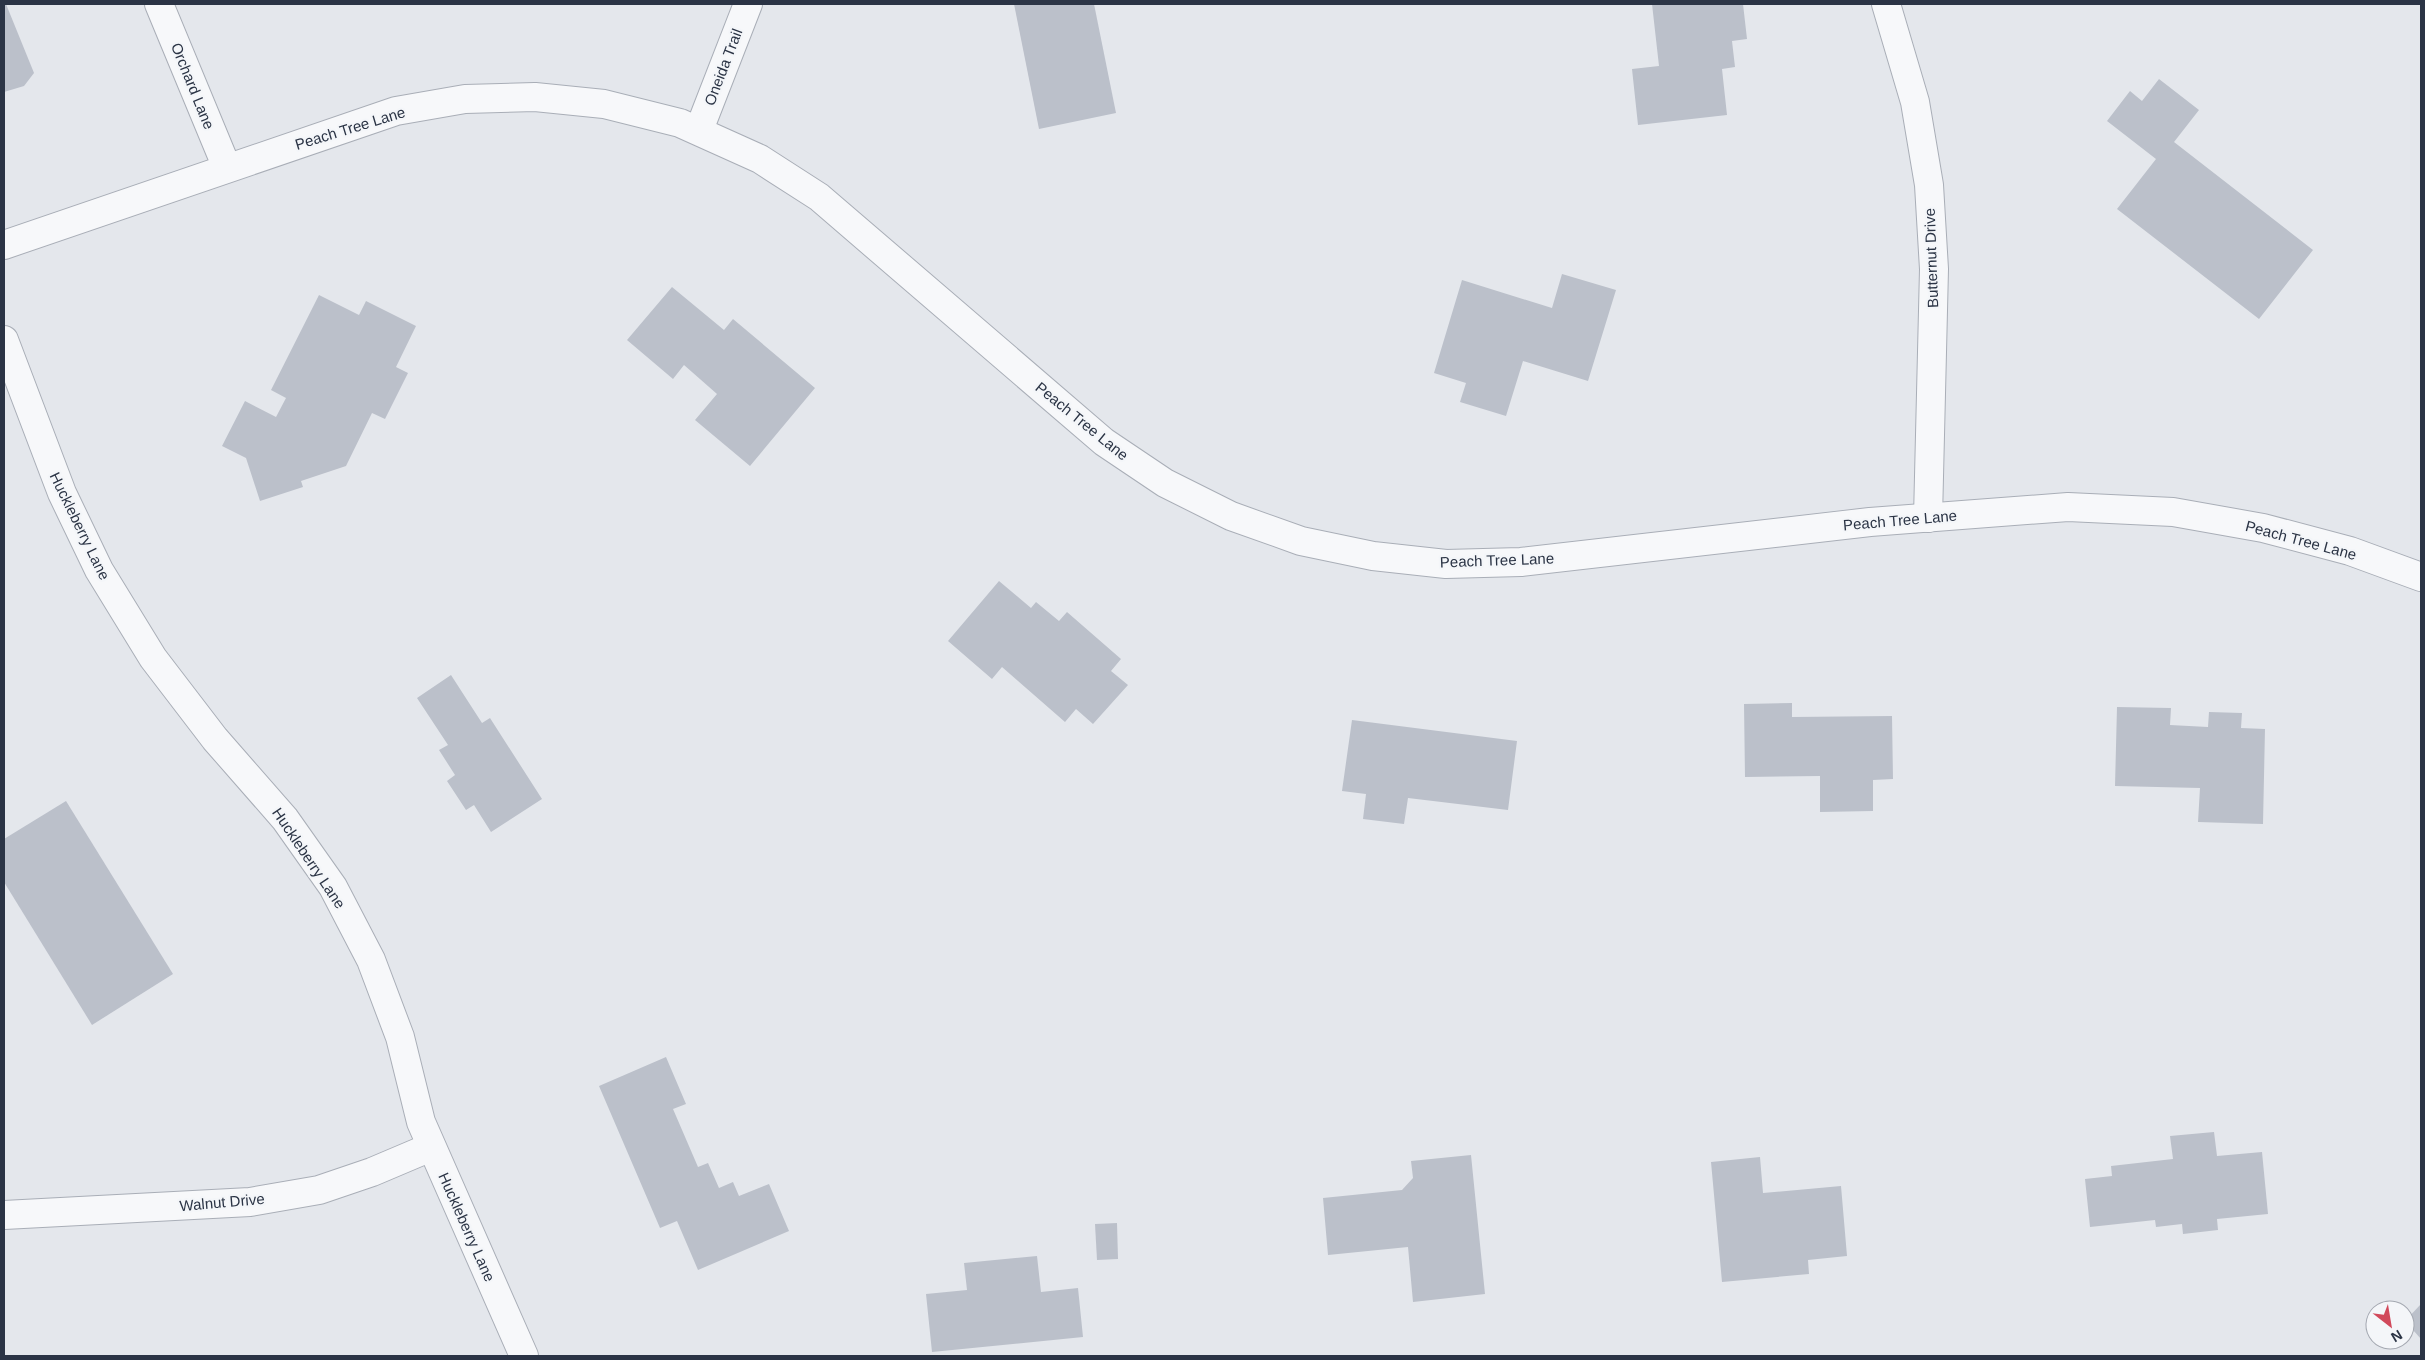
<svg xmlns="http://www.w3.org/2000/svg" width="2425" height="1360" viewBox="0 0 2425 1360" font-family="Helvetica,sans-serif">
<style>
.building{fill:#bbc0ca}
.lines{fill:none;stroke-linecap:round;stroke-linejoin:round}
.street-casing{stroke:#a9aeb7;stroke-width:30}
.street{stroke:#f7f8fa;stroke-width:28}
.labels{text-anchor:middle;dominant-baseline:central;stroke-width:4.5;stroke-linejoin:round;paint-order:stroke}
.street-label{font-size:15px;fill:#2b3445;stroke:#f4f6f9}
</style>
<rect width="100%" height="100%" fill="#e4e7ec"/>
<!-- building -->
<g class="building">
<polygon points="4,4 6,4 34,73 24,86 4,92"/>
<polygon points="1014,4 1094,4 1116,113 1039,129"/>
<polygon points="1652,4 1743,4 1747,39 1732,41 1735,67 1722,69 1727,115 1638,125 1632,69 1659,66"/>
<polygon points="2159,79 2199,110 2174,142 2313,250 2259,319 2117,209 2156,159 2107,121 2130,91 2142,101"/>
<polygon points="1562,274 1616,290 1588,381 1523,361 1506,416 1460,402 1466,383 1434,373 1462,280 1552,308"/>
<polygon points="672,287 724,330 733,319 815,388 750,466 695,420 717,394 684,365 673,379 627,340"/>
<polygon points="319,295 359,315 366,301 416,326 396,367 408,373 385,419 372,413 346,466 301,481 303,487 260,501 246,458 222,446 245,401 276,417 286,398 271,390"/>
<polygon points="999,581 1031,608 1036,602 1059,621 1067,612 1121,659 1111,671 1128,685 1093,724 1076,709 1065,722 1002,667 992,679 948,641"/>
<polygon points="451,675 482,723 490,718 542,799 491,832 474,805 466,810 447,781 455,775 439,750 448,745 417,698"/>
<polygon points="1792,703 1792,717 1892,716 1893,779 1873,780 1873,811 1820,812 1820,776 1745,777 1744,704"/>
<polygon points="2117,707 2171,708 2170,725 2208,727 2209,712 2242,713 2241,728 2265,729 2263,824 2198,822 2200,788 2115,786"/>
<polygon points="1352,720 1517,741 1508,810 1408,798 1404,824 1363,819 1366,794 1342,791"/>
<polygon points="66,801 173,974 92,1025 4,882 4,839"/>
<polygon points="666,1057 686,1104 673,1109 698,1167 708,1163 719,1188 733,1182 739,1196 769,1184 789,1231 698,1270 677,1221 660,1228 599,1086"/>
<polygon points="2214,1132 2217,1156 2262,1152 2268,1214 2217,1219 2218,1230 2183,1234 2182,1224 2156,1227 2155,1220 2090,1227 2085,1179 2112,1176 2111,1166 2173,1159 2170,1136"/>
<polygon points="1471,1155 1485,1294 1413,1302 1408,1247 1328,1255 1323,1198 1402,1190 1413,1178 1411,1161"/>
<polygon points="1760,1157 1763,1193 1841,1186 1847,1256 1808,1260 1809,1274 1722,1282 1711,1162"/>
<polygon points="1117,1223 1118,1259 1097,1260 1095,1224"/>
<polygon points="1037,1256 1041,1292 1078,1288 1083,1337 932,1352 926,1294 967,1290 964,1263"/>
<polygon points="2421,1304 2421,1339 2405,1321"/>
</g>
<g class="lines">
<defs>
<g id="street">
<polyline points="159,4 227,168"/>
<polyline points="1886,4 1915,102 1929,185 1934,269 1928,518"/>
<polyline points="699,130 748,4"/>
<polyline points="4,245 396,111 465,99 535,97 604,104 680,123 760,159 819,197 1104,442 1165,483 1231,516 1301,541 1373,556 1446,564 1521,562 1870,522 2068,507 2173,512 2263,528 2350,551 2421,577"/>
<polyline points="4,340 62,493 99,570 153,658 215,739 285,819 333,887 371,960 400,1037 421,1122 524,1356"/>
<polyline points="4,1215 250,1202 319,1190 372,1172 431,1147"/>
</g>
</defs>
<!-- street casing -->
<use href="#street" class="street-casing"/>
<!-- street -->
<use href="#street" class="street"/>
</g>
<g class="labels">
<!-- street labels -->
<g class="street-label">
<text transform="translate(723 67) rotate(-69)">Oneida Trail</text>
<text transform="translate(193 86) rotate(68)">Orchard Lane</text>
<text transform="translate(350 128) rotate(-17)">Peach Tree Lane</text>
<text transform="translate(1931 258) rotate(-92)">Butternut Drive</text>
<text transform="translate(1082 421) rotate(39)">Peach Tree Lane</text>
<text transform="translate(1900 520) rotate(-5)">Peach Tree Lane</text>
<text transform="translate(80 526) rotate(64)">Huckleberry Lane</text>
<text transform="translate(2301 540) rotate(15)">Peach Tree Lane</text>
<text transform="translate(1497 560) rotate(-2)">Peach Tree Lane</text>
<text transform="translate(309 858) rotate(56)">Huckleberry Lane</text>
<text transform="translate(222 1202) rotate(-5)">Walnut Drive</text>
<text transform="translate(467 1227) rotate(66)">Huckleberry Lane</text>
</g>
</g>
<!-- border -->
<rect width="2425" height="1360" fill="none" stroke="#2b3445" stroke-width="10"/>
<!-- north arrow -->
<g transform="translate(2390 1325) rotate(149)"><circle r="24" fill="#f4f6f9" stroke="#a4a8b1"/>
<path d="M0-4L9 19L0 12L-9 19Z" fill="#d1495b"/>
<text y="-8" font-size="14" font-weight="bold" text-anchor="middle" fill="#2b3445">N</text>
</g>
</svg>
